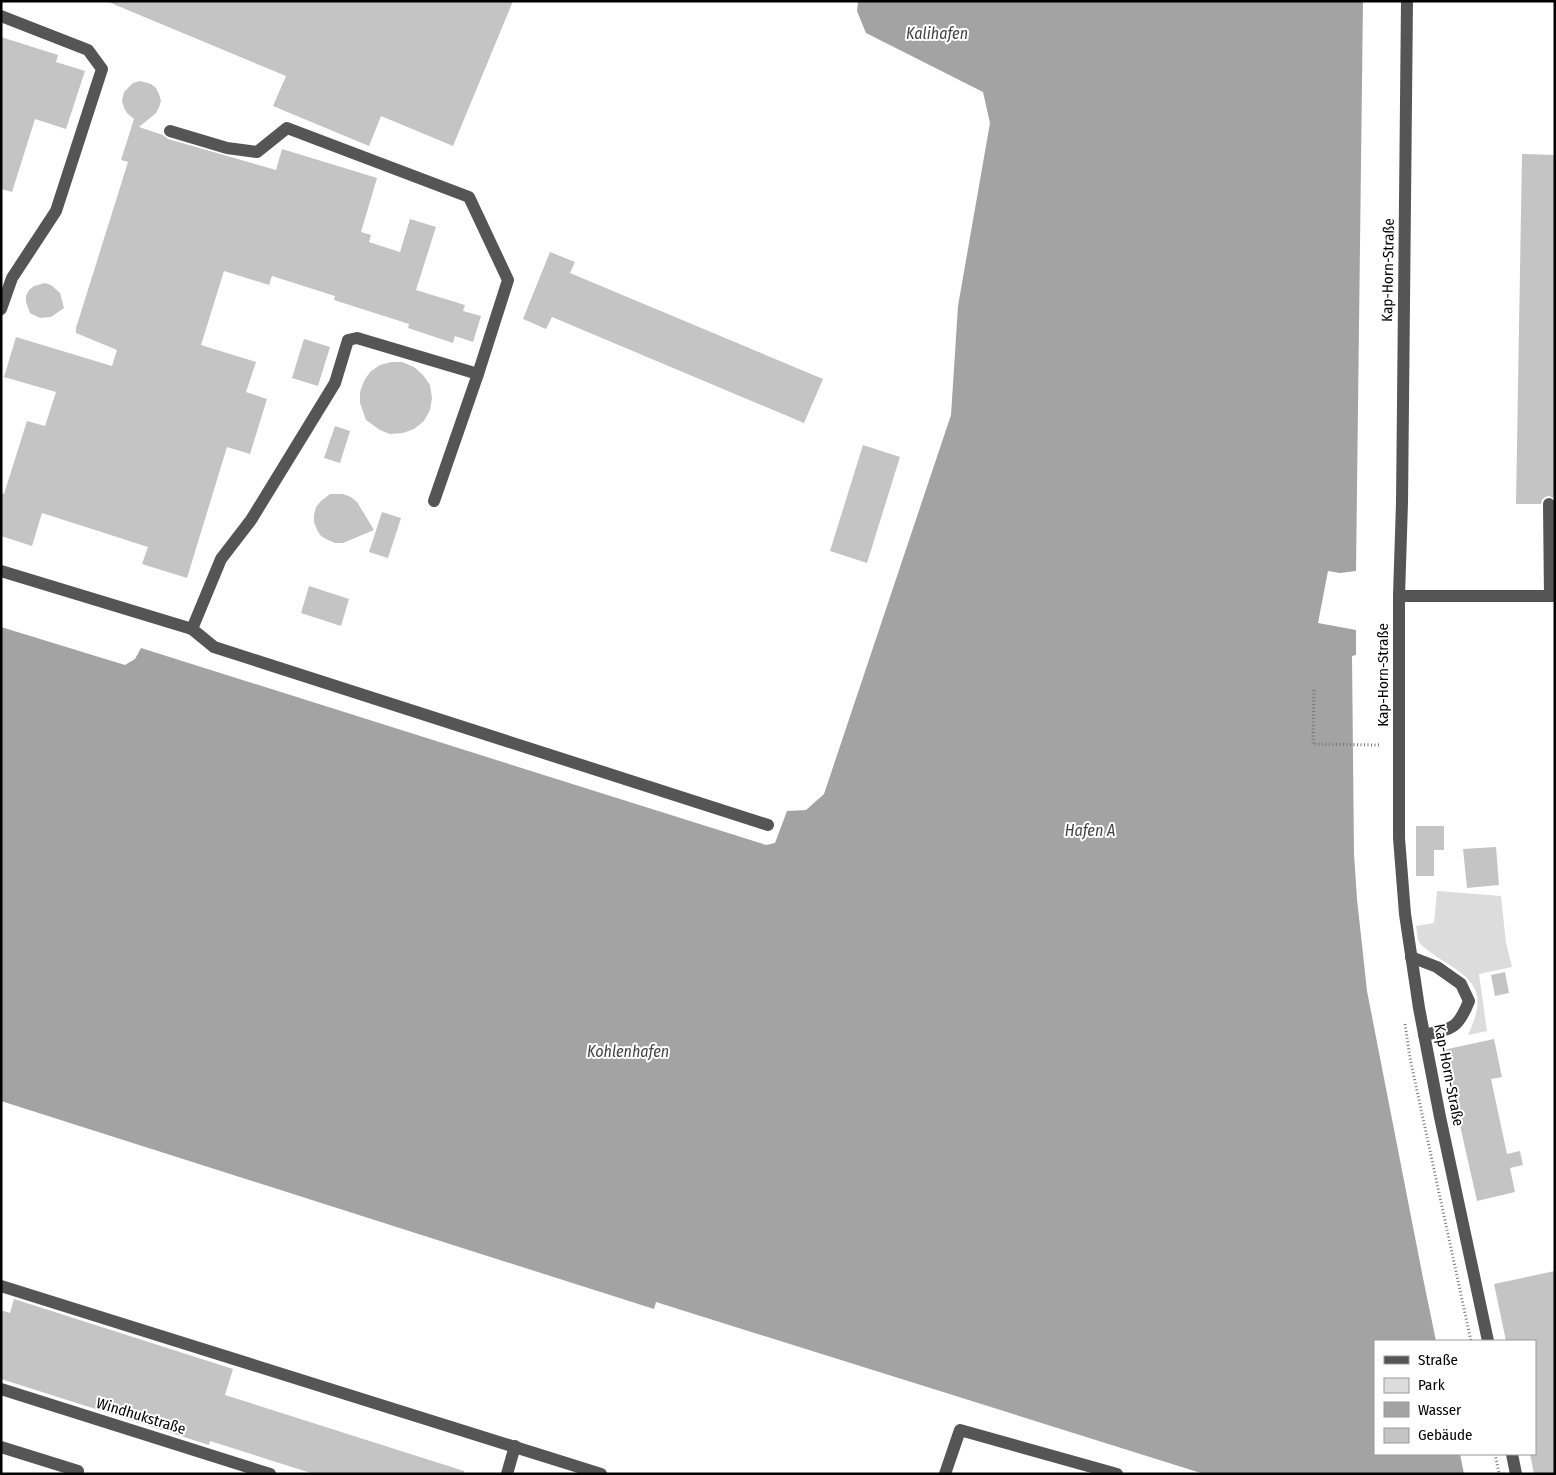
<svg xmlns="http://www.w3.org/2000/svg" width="1556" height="1475" viewBox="0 0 1556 1475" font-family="'Fira Sans Condensed',sans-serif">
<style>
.green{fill:#dcdcdc}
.water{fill:#a3a3a3}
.building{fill:#c4c4c4}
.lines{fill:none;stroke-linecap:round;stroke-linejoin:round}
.path{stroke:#777;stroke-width:3;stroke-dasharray:1 2.5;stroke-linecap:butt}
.minor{stroke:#555;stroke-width:12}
.labels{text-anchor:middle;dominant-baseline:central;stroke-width:4;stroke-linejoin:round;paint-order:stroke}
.street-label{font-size:15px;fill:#000;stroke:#fff}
.water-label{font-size:16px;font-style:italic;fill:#444;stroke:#fff}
</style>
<rect width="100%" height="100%" fill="#fff"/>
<!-- green -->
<path class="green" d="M1437 891 1501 896 1506 943 1512 967 1479 974 1487 1031 1468 1035C1489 990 1474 980 1437 957 1432 953 1423 948 1419 942 1417 938 1417 931 1416 926L1434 923Z"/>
<!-- water -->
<polygon class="water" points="858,1 1363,1 1356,571 1340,573 1328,571 1318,623 1356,630 1356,655 1352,656 1354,854 1357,899 1367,991 1423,1278 1436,1341 1375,1341 1375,1454 1460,1454 1464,1474 1204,1474 656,1302 654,1309 1,1101 1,627 125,665 135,659 141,648 766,845 775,843 787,811 806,810 824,794 951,415 958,306 990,123 983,92 866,33 857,11"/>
<!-- building -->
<g class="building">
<polygon points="106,1 513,1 453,146 381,116 369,146 273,106 286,76"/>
<polygon points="1,37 58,55 56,62 85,71 66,129 35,119 12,192 1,189"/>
<polygon points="140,81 151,84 156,88 159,94 161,101 159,107 156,113 139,127 163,135 168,139 276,170 282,149 377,178 361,232 371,235 369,242 400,252 410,219 436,227 416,290 465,305 463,311 481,316 473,342 455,336 453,343 408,328 409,324 334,300 335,296 272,276 269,285 224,271 201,345 256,362 246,392 267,399 250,454 227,447 187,578 142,564 148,547 42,513 32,546 1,536 1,493 4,494 27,421 45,426 56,392 4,377 16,337 112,366 117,350 76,333 76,328 128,162 121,160 134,119 127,113 124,108 122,101 124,92 133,83"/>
<polygon points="1522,154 1555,155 1555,499 1549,496 1545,497 1542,500 1541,504 1516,504"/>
<polygon points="550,252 575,262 570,273 823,379 804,423 552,317 546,329 523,319"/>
<polygon points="45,283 51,285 60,293 64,308 51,317 40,318 30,313 26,302 26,296 29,290 34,286"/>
<polygon points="304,339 330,347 318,386 292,378"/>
<polygon points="391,362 402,362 414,367 423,375 430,385 432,398 430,410 424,421 414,429 403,433 390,434 380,430 366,420 360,403 360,392 364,381 370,372 380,365"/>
<polygon points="335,426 350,431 340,463 324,458"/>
<polygon points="863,445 900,457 867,563 830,551"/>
<polygon points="330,494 343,494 351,497 357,502 374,530 343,543 335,543 328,540 321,536 317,530 314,522 314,515 316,507 321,501"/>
<polygon points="382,512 401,518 388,558 369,552"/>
<polygon points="309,586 349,599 341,626 301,613"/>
<polygon points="1416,826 1444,826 1444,850 1434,850 1434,876 1416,876"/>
<polygon points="1496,847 1499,885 1467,888 1463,849"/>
<polygon points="1505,972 1509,993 1495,996 1491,975"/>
<polygon points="1494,1039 1502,1077 1491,1079 1507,1154 1520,1151 1523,1165 1510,1168 1515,1192 1477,1201 1443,1050"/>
<polygon points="1555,1271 1555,1474 1534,1474 1530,1454 1535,1454 1535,1341 1506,1341 1494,1284"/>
<polygon points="14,1299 233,1369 225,1395 464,1471 464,1474 314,1474 210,1441 209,1445 1,1379 1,1310 10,1313"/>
</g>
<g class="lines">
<!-- path -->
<g class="path">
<polyline points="1314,690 1313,744 1379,745"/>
<polyline points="1405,1024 1410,1058 1471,1341"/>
<polyline points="1495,1454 1499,1473"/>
</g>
<!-- minor -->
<g class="minor">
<polyline points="1407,1 1402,503 1399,596 1399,838 1405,914 1419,1008 1440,1117 1488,1341"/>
<polyline points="1,16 88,50 102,69 56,211 12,278 1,309"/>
<polyline points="170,131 227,148 257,152 287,128 469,197 508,280 478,374 434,501"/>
<polyline points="1549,504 1550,596"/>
<polyline points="1,571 192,629 214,647 768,825"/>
<polyline points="1399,596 1555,596"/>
<polyline points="192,629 221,559 251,520 335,383 348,340 357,338 478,374"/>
<path d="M1411 957 1437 967 1461 984 1469 1001C1458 1029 1452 1029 1424 1035"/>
<polyline points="1,1286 601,1474"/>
<polyline points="1,1389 270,1474"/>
<polyline points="1,1447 78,1471 76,1474"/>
<polyline points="1512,1454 1516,1474"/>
<polyline points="507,1474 515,1446"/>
<polyline points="945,1474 960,1430 1117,1474"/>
</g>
</g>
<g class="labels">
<!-- street labels -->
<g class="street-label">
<text transform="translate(1388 270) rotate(-89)">Kap-Horn-Straße</text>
<text transform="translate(1383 675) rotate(-90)">Kap-Horn-Straße</text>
<text transform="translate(1449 1075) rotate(79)">Kap-Horn-Straße</text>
<text transform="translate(141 1416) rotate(17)">Windhukstraße</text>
</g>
<!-- water labels -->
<g class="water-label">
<text x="937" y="33">Kalihafen</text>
<text x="1090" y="830">Hafen A</text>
<text x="628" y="1051">Kohlenhafen</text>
</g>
</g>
<!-- border -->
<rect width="1556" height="1475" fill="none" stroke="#000000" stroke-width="5"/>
<!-- legend -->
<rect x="1374" y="1340" width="162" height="115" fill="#ffffff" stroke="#999999"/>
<rect x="1384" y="1356" width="25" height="8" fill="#555555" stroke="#999999"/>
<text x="1418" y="1365" font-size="15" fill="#000000">Straße</text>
<rect x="1384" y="1378" width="25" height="15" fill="#dcdcdc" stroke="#999999"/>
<text x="1418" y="1390" font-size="15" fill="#000000">Park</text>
<rect x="1384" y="1402" width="25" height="15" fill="#a3a3a3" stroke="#999999"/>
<text x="1418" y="1415" font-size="15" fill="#000000">Wasser</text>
<rect x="1384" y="1428" width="25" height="15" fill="#c4c4c4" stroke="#999999"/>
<text x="1418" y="1440" font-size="15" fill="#000000">Gebäude</text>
</svg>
